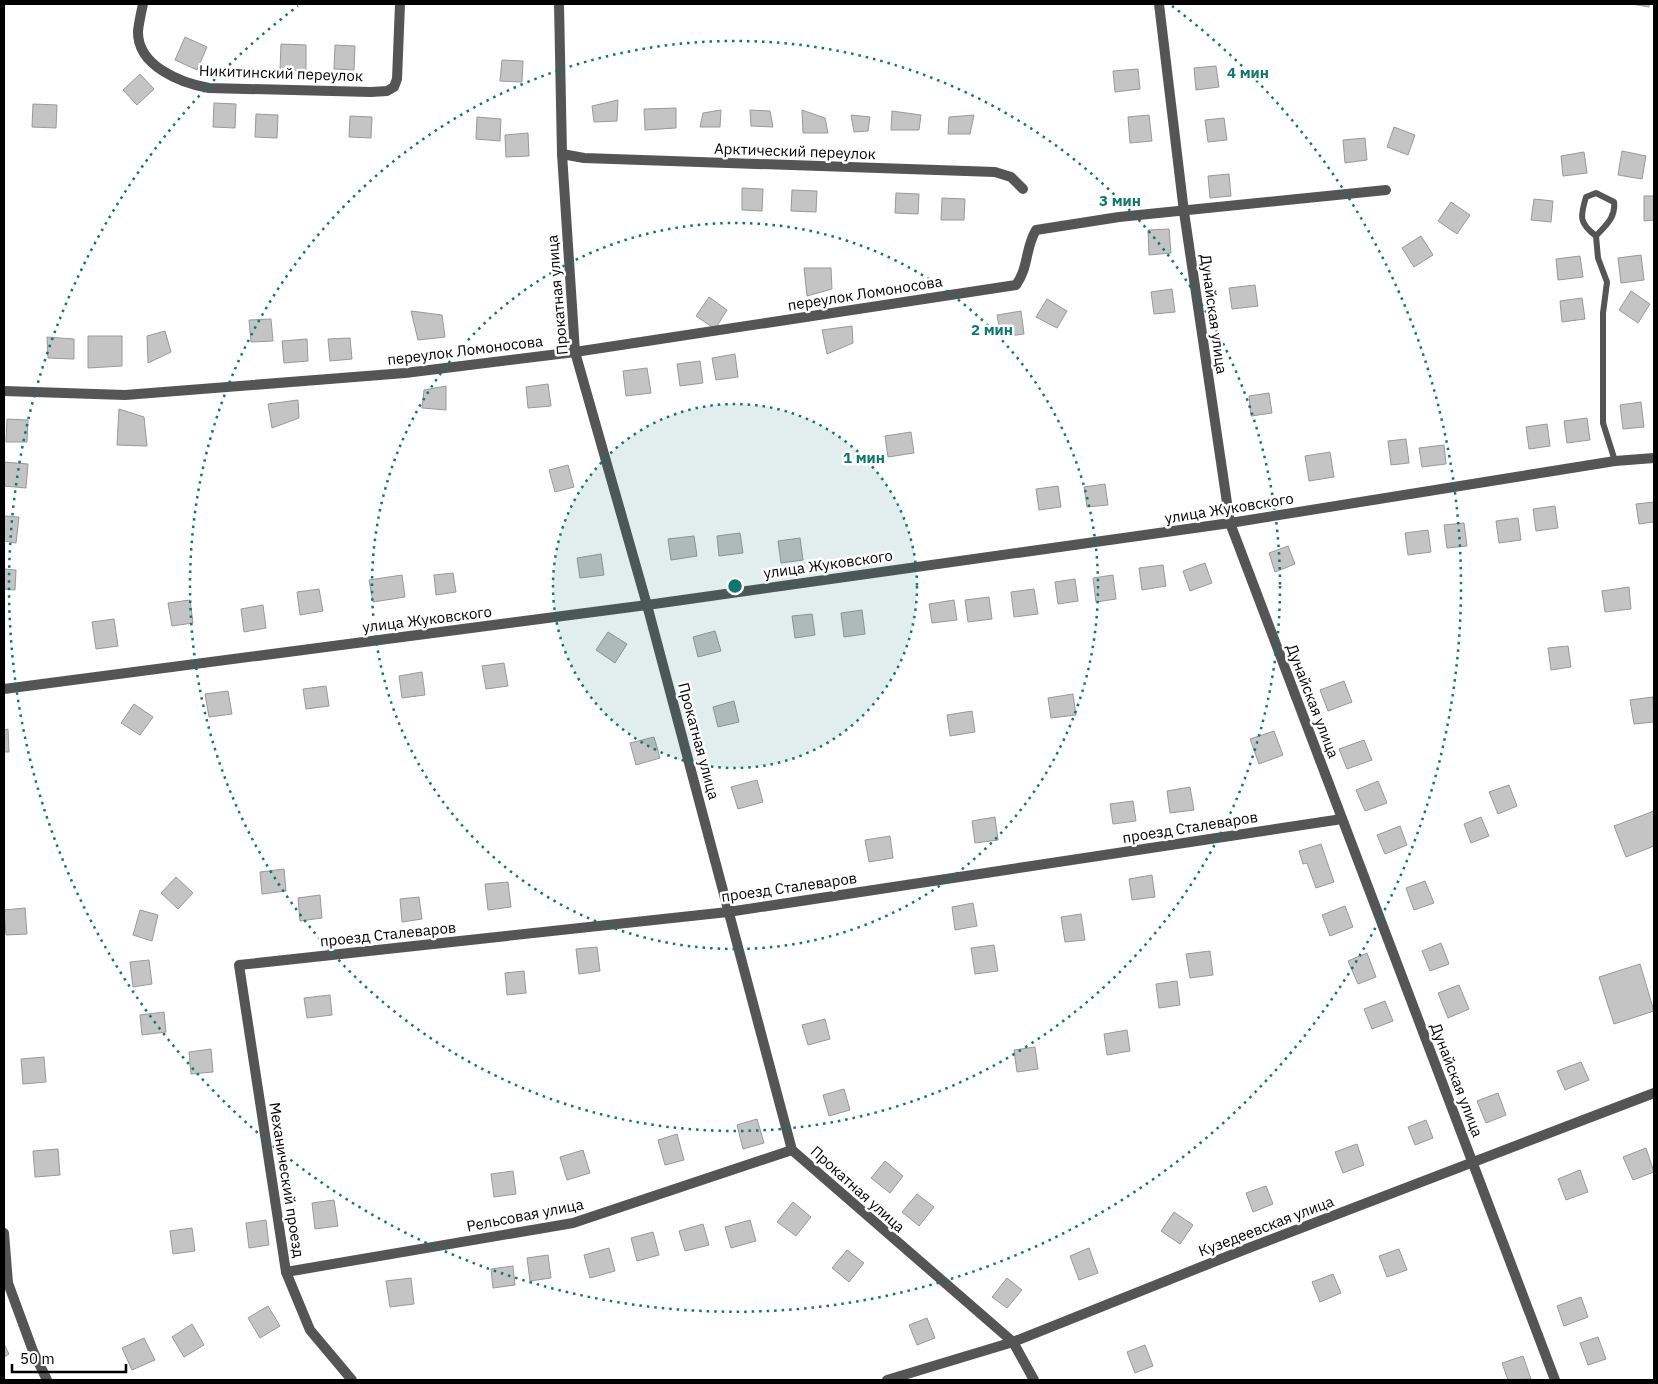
<svg xmlns="http://www.w3.org/2000/svg" width="1658" height="1384" viewBox="0 0 1658 1384" font-family="'IBM Plex Sans',sans-serif">
<style>
.building{fill:#c4c4c4;stroke:#999}
.lines{fill:none;stroke-linecap:round;stroke-linejoin:round}
.lane{stroke:#555;stroke-width:6}
.street{stroke:#555;stroke-width:10}
.ring{fill:none;stroke:#0f766e;stroke-width:2.5;stroke-dasharray:2.5 5}
.labels{text-anchor:middle;dominant-baseline:central;stroke-width:5;stroke-linejoin:round;paint-order:stroke}
.street-label{font-size:15px;fill:#000;stroke:#fff}
.centre{fill:#0f766e;stroke:#fff;stroke-width:2.5}
.ring-label{font-size:15px;text-anchor:middle;font-weight:bold;fill:#0f766e;stroke:#fff;stroke-width:5;stroke-linejoin:round;paint-order:stroke}
</style>
<rect width="100%" height="100%" fill="#fff"/>
<!-- building -->
<g class="building">
<polygon points="1632,4 1649,4 1649,7"/>
<polygon points="185,37 207,47 197,70 175,60"/>
<polygon points="281,44 306,45 306,71 280,70"/>
<polygon points="335,45 355,46 354,70 334,69"/>
<polygon points="502,60 523,61 522,82 500,81"/>
<polygon points="1216,66 1219,87 1196,90 1194,68"/>
<polygon points="1138,69 1140,89 1115,92 1113,71"/>
<polygon points="140,74 154,89 137,105 123,90"/>
<polygon points="618,100 617,121 594,122 592,106"/>
<polygon points="214,103 236,104 235,128 213,127"/>
<polygon points="33,104 57,105 56,128 32,127"/>
<polygon points="676,108 676,128 645,130 644,109"/>
<polygon points="721,110 720,127 700,127 703,113"/>
<polygon points="750,110 770,111 773,127 751,126"/>
<polygon points="802,110 825,118 828,133 803,133"/>
<polygon points="892,111 921,115 919,130 891,130"/>
<polygon points="256,114 278,115 277,138 255,137"/>
<polygon points="851,115 870,117 868,131 854,132"/>
<polygon points="974,115 970,134 948,134 949,117"/>
<polygon points="1149,115 1152,141 1130,143 1128,117"/>
<polygon points="350,116 372,117 371,138 349,137"/>
<polygon points="477,117 501,119 500,141 476,139"/>
<polygon points="1224,118 1227,140 1208,142 1205,120"/>
<polygon points="1394,127 1415,135 1408,155 1387,147"/>
<polygon points="528,133 529,156 506,157 505,135"/>
<polygon points="1365,138 1367,160 1345,163 1343,140"/>
<polygon points="1622,151 1646,156 1642,179 1618,175"/>
<polygon points="1584,152 1587,173 1563,176 1561,156"/>
<polygon points="1229,174 1231,196 1210,198 1208,176"/>
<polygon points="742,188 763,189 762,211 742,210"/>
<polygon points="792,190 817,191 816,212 791,211"/>
<polygon points="896,193 919,194 918,214 895,213"/>
<polygon points="1644,196 1654,196 1654,220 1644,221"/>
<polygon points="942,198 965,199 964,220 941,220"/>
<polygon points="1534,199 1553,201 1551,222 1531,220"/>
<polygon points="1451,202 1470,215 1457,234 1438,221"/>
<polygon points="1169,229 1171,253 1149,255 1148,230"/>
<polygon points="1421,236 1433,255 1414,267 1402,248"/>
<polygon points="1641,255 1644,280 1621,283 1618,258"/>
<polygon points="1580,256 1583,277 1558,280 1556,259"/>
<polygon points="804,268 831,268 832,289 807,296"/>
<polygon points="1255,285 1258,306 1232,309 1229,288"/>
<polygon points="1172,289 1175,312 1154,314 1151,292"/>
<polygon points="1631,291 1650,304 1638,323 1619,310"/>
<polygon points="709,297 727,310 715,329 696,316"/>
<polygon points="1582,298 1585,319 1562,322 1560,301"/>
<polygon points="1047,299 1067,311 1057,328 1036,317"/>
<polygon points="411,311 442,315 445,337 418,340"/>
<polygon points="1021,311 1024,334 1001,337 997,315"/>
<polygon points="271,319 273,341 251,342 249,320"/>
<polygon points="852,326 853,343 827,354 822,330"/>
<polygon points="165,331 171,352 148,363 147,336"/>
<polygon points="88,336 122,336 122,366 88,368"/>
<polygon points="47,337 74,339 74,359 48,358"/>
<polygon points="350,338 352,359 330,361 328,339"/>
<polygon points="307,339 308,361 284,363 282,341"/>
<polygon points="735,354 738,377 716,380 712,358"/>
<polygon points="700,361 703,383 680,386 677,364"/>
<polygon points="647,368 651,393 626,396 623,371"/>
<polygon points="548,384 551,406 528,408 526,387"/>
<polygon points="446,386 446,410 422,408 424,390"/>
<polygon points="1269,393 1272,413 1251,416 1249,396"/>
<polygon points="298,400 299,418 272,428 268,404"/>
<polygon points="1641,402 1644,427 1623,429 1620,405"/>
<polygon points="119,409 144,417 147,446 117,445"/>
<polygon points="1587,418 1590,440 1567,443 1564,421"/>
<polygon points="7,419 28,420 27,442 6,442"/>
<polygon points="1547,424 1550,446 1529,449 1526,427"/>
<polygon points="911,432 914,453 888,457 885,436"/>
<polygon points="1406,439 1409,463 1391,465 1388,441"/>
<polygon points="1444,445 1446,464 1422,467 1419,448"/>
<polygon points="1330,452 1334,477 1309,481 1305,456"/>
<polygon points="4,462 28,464 26,488 4,486"/>
<polygon points="568,465 574,487 555,492 549,470"/>
<polygon points="1105,484 1108,505 1087,507 1084,487"/>
<polygon points="1058,486 1061,507 1039,510 1036,489"/>
<polygon points="1654,502 1654,522 1639,524 1636,504"/>
<polygon points="1555,506 1558,528 1536,531 1533,509"/>
<polygon points="4,516 19,517 16,543 4,541"/>
<polygon points="1518,518 1521,540 1499,543 1496,521"/>
<polygon points="1464,523 1467,546 1447,548 1444,525"/>
<polygon points="1428,530 1431,552 1408,555 1405,533"/>
<polygon points="740,533 743,553 719,556 717,536"/>
<polygon points="694,536 697,556 671,560 668,539"/>
<polygon points="800,538 803,560 781,563 778,541"/>
<polygon points="1288,546 1295,564 1275,572 1269,553"/>
<polygon points="601,554 604,575 580,578 577,558"/>
<polygon points="1205,563 1212,583 1190,591 1183,571"/>
<polygon points="1163,565 1166,586 1142,590 1139,568"/>
<polygon points="4,569 16,570 15,590 4,589"/>
<polygon points="453,573 456,592 436,595 434,575"/>
<polygon points="402,575 405,597 373,602 369,580"/>
<polygon points="1113,575 1116,599 1096,602 1093,578"/>
<polygon points="1075,579 1078,601 1058,604 1055,582"/>
<polygon points="1629,587 1631,609 1605,612 1602,591"/>
<polygon points="319,589 323,611 300,615 297,592"/>
<polygon points="1034,589 1038,614 1014,617 1011,592"/>
<polygon points="989,597 992,619 968,622 965,600"/>
<polygon points="190,600 193,623 172,626 168,603"/>
<polygon points="954,600 957,620 932,623 929,604"/>
<polygon points="263,605 266,628 244,632 241,609"/>
<polygon points="862,610 865,634 844,637 841,613"/>
<polygon points="812,614 815,635 795,638 792,616"/>
<polygon points="114,619 118,646 96,649 92,622"/>
<polygon points="715,631 721,651 698,657 693,637"/>
<polygon points="608,632 627,644 615,663 596,650"/>
<polygon points="1568,646 1571,667 1551,670 1548,648"/>
<polygon points="504,663 508,686 486,689 482,666"/>
<polygon points="422,672 425,695 402,698 399,676"/>
<polygon points="1344,681 1352,702 1328,711 1320,690"/>
<polygon points="326,686 329,706 306,709 303,689"/>
<polygon points="228,691 232,714 209,717 205,694"/>
<polygon points="1073,694 1076,715 1051,718 1048,698"/>
<polygon points="1653,697 1654,722 1634,724 1630,700"/>
<polygon points="734,701 739,722 718,727 713,707"/>
<polygon points="134,704 153,717 140,735 121,723"/>
<polygon points="972,711 975,732 950,736 947,715"/>
<polygon points="8,729 9,752 4,752 4,730"/>
<polygon points="1274,731 1283,755 1259,764 1250,739"/>
<polygon points="654,737 660,758 636,765 630,743"/>
<polygon points="1364,740 1372,760 1347,769 1339,749"/>
<polygon points="757,780 763,802 738,809 731,787"/>
<polygon points="1378,781 1387,803 1365,811 1356,790"/>
<polygon points="1509,785 1517,806 1498,814 1489,792"/>
<polygon points="1190,787 1194,810 1170,813 1167,791"/>
<polygon points="1133,801 1136,821 1113,824 1110,804"/>
<polygon points="1654,811 1654,846 1626,857 1614,826"/>
<polygon points="995,817 998,840 975,843 972,821"/>
<polygon points="1481,817 1489,836 1471,843 1464,824"/>
<polygon points="1400,826 1407,845 1385,854 1377,835"/>
<polygon points="890,836 893,858 869,862 865,840"/>
<polygon points="1321,844 1334,882 1316,888 1307,863 1303,864 1299,851"/>
<polygon points="284,869 286,891 262,894 260,872"/>
<polygon points="1152,875 1155,897 1132,900 1129,879"/>
<polygon points="176,877 193,893 178,909 161,893"/>
<polygon points="1425,881 1434,903 1414,910 1406,888"/>
<polygon points="508,882 511,907 488,910 485,884"/>
<polygon points="320,895 322,918 300,921 298,898"/>
<polygon points="419,897 422,919 402,922 400,899"/>
<polygon points="973,903 977,926 955,930 952,907"/>
<polygon points="1345,906 1353,927 1330,936 1322,915"/>
<polygon points="25,908 27,934 6,935 4,910"/>
<polygon points="140,910 158,915 152,941 133,935"/>
<polygon points="1081,914 1085,940 1065,942 1061,917"/>
<polygon points="1441,943 1449,964 1430,971 1422,951"/>
<polygon points="994,945 998,971 975,974 971,948"/>
<polygon points="597,947 600,971 579,974 576,949"/>
<polygon points="1210,951 1213,975 1190,978 1186,954"/>
<polygon points="1367,953 1376,977 1358,984 1348,961"/>
<polygon points="149,960 152,984 133,987 130,962"/>
<polygon points="1640,964 1654,1011 1614,1024 1599,977"/>
<polygon points="524,971 526,993 507,995 505,973"/>
<polygon points="1177,981 1180,1005 1159,1008 1156,984"/>
<polygon points="1459,985 1469,1009 1448,1018 1438,993"/>
<polygon points="330,995 332,1015 307,1018 304,998"/>
<polygon points="1385,1001 1393,1021 1372,1029 1364,1009"/>
<polygon points="164,1012 166,1032 142,1035 140,1015"/>
<polygon points="825,1019 830,1039 808,1045 802,1025"/>
<polygon points="1127,1030 1130,1051 1107,1055 1104,1034"/>
<polygon points="1035,1047 1038,1069 1017,1072 1014,1050"/>
<polygon points="211,1049 213,1072 191,1074 189,1052"/>
<polygon points="44,1057 46,1082 23,1084 21,1059"/>
<polygon points="1581,1062 1589,1080 1565,1090 1557,1071"/>
<polygon points="844,1089 850,1110 829,1116 823,1095"/>
<polygon points="1498,1093 1506,1115 1486,1123 1477,1101"/>
<polygon points="757,1119 764,1143 743,1149 737,1125"/>
<polygon points="1426,1120 1433,1138 1415,1145 1408,1127"/>
<polygon points="677,1134 684,1160 665,1165 658,1140"/>
<polygon points="1357,1144 1364,1165 1343,1173 1335,1152"/>
<polygon points="1646,1148 1654,1172 1633,1180 1623,1157"/>
<polygon points="58,1149 60,1175 35,1177 33,1151"/>
<polygon points="583,1150 590,1173 567,1180 560,1157"/>
<polygon points="885,1161 903,1176 890,1193 871,1178"/>
<polygon points="1580,1170 1588,1192 1566,1200 1558,1179"/>
<polygon points="513,1171 516,1194 494,1197 491,1174"/>
<polygon points="1266,1186 1273,1204 1253,1212 1246,1193"/>
<polygon points="917,1194 934,1207 919,1226 902,1212"/>
<polygon points="334,1200 338,1226 315,1229 312,1203"/>
<polygon points="793,1202 811,1217 796,1236 777,1222"/>
<polygon points="1174,1212 1193,1225 1180,1244 1161,1231"/>
<polygon points="266,1220 269,1245 249,1248 246,1223"/>
<polygon points="750,1220 756,1241 731,1248 725,1227"/>
<polygon points="703,1224 709,1245 685,1251 679,1231"/>
<polygon points="192,1228 195,1251 173,1254 170,1231"/>
<polygon points="653,1232 659,1255 637,1261 631,1238"/>
<polygon points="609,1248 615,1271 590,1278 584,1255"/>
<polygon points="1089,1248 1098,1273 1079,1280 1070,1256"/>
<polygon points="1399,1249 1407,1270 1387,1277 1379,1256"/>
<polygon points="847,1250 864,1263 849,1282 832,1268"/>
<polygon points="548,1255 551,1278 530,1281 527,1258"/>
<polygon points="513,1266 515,1285 493,1288 491,1269"/>
<polygon points="1333,1274 1341,1293 1320,1302 1312,1282"/>
<polygon points="411,1278 414,1304 390,1307 386,1281"/>
<polygon points="1007,1278 1022,1290 1007,1308 992,1297"/>
<polygon points="1581,1297 1588,1317 1564,1326 1557,1306"/>
<polygon points="268,1306 280,1326 260,1338 248,1318"/>
<polygon points="927,1318 935,1338 917,1345 909,1325"/>
<polygon points="192,1324 204,1345 184,1357 172,1337"/>
<polygon points="1598,1337 1606,1359 1588,1365 1580,1343"/>
<polygon points="144,1338 155,1360 132,1370 122,1348"/>
<polygon points="4,1344 9,1354 4,1357"/>
<polygon points="1145,1345 1153,1366 1135,1373 1127,1352"/>
<polygon points="1523,1356 1531,1379 1508,1380 1502,1363"/>
</g>
<g class="lines">
<!-- lane -->
<path class="lane" d="M1596 236C1579 223 1580 217 1586 197L1596 193 1614 202C1616 217 1606 225 1596 236L1598 258 1607 282 1603 313V423L1615 461"/>
<!-- street -->
<g class="street">
<path d="M143 4C141 13 139 22 138 31 137 66 181 83 209 88L371 92 387 91 394 87 397 79 400 4"/>
<polyline points="559,4 562,154 575,352 647,605 792,1150 1013,1342 1034,1380"/>
<polyline points="1159,4 1184,212 1230,523 1555,1380"/>
<polyline points="562,154 584,158 995,172 1011,177 1023,189"/>
<path d="M4 391 125 395 405 373 575 352 1016 285C1029 267 1025 248 1036 230L1119 217 1386 190"/>
<polyline points="4,689 647,605 1230,523 1615,461 1654,458"/>
<polyline points="4,1233 8,1283 33,1351 47,1380"/>
<polyline points="286,1272 573,1223 792,1150"/>
<polyline points="352,1380 310,1330 286,1272 239,965 728,912 1342,819"/>
<polyline points="887,1380 1013,1342 1246,1249 1654,1093"/>
</g>
</g>
<!-- distance rings -->
<circle cx="735" cy="586" r="182" fill="#0f766e" fill-opacity=".12"/>
<g class="ring">
<circle cx="735" cy="586" r="182"/>
<circle cx="735" cy="586" r="363"/>
<circle cx="735" cy="586" r="545"/>
<path d="M1172 6A726 726 0 1 1 298 6"/>
</g>
<g class="labels">
<!-- street labels -->
<g class="street-label">
<text transform="translate(281 73) rotate(2)">Никитинский переулок</text>
<text transform="translate(795 151) rotate(2)">Арктический переулок</text>
<text transform="translate(865 293) rotate(-9)">переулок Ломоносова</text>
<text transform="translate(557 295) rotate(-95)">Прокатная улица</text>
<text transform="translate(1214 314) rotate(82)">Дунайская улица</text>
<text transform="translate(465 350) rotate(-7)">переулок Ломоносова</text>
<text transform="translate(1229 508) rotate(-9)">улица Жуковского</text>
<text transform="translate(828 564) rotate(-8)">улица Жуковского</text>
<text transform="translate(427 619) rotate(-7)">улица Жуковского</text>
<text transform="translate(1313 701) rotate(69)">Дунайская улица</text>
<text transform="translate(699 741) rotate(75)">Прокатная улица</text>
<text transform="translate(1190 827) rotate(-9)">проезд Сталеваров</text>
<text transform="translate(789 887) rotate(-8)">проезд Сталеваров</text>
<text transform="translate(388 934) rotate(-6)">проезд Сталеваров</text>
<text transform="translate(1457 1080) rotate(69)">Дунайская улица</text>
<text transform="translate(287 1180) rotate(81)">Механический проезд</text>
<text transform="translate(858 1189) rotate(42)">Прокатная улица</text>
<text transform="translate(525 1215) rotate(-11)">Рельсовая улица</text>
<text transform="translate(1266 1226) rotate(-21)">Кузедеевская улица</text>
</g>
</g>
<circle cx="735" cy="586" r="8" class="centre"/>
<g class="ring-label">
<text x="1248" y="78">4 мин</text>
<text x="1120" y="206">3 мин</text>
<text x="992" y="335">2 мин</text>
<text x="864" y="463">1 мин</text>
</g>
<!-- border -->
<rect width="1658" height="1384" fill="none" stroke="#000000" stroke-width="10"/>
<!-- scale -->
<path d="M12 1364v8h114v-8" fill="none" stroke="#000000" stroke-width="2.5"/>
<text x="20" y="1364" font-size="15" fill="#000000" stroke="#ffffff" stroke-width="4" paint-order="stroke">50 m</text>
</svg>
